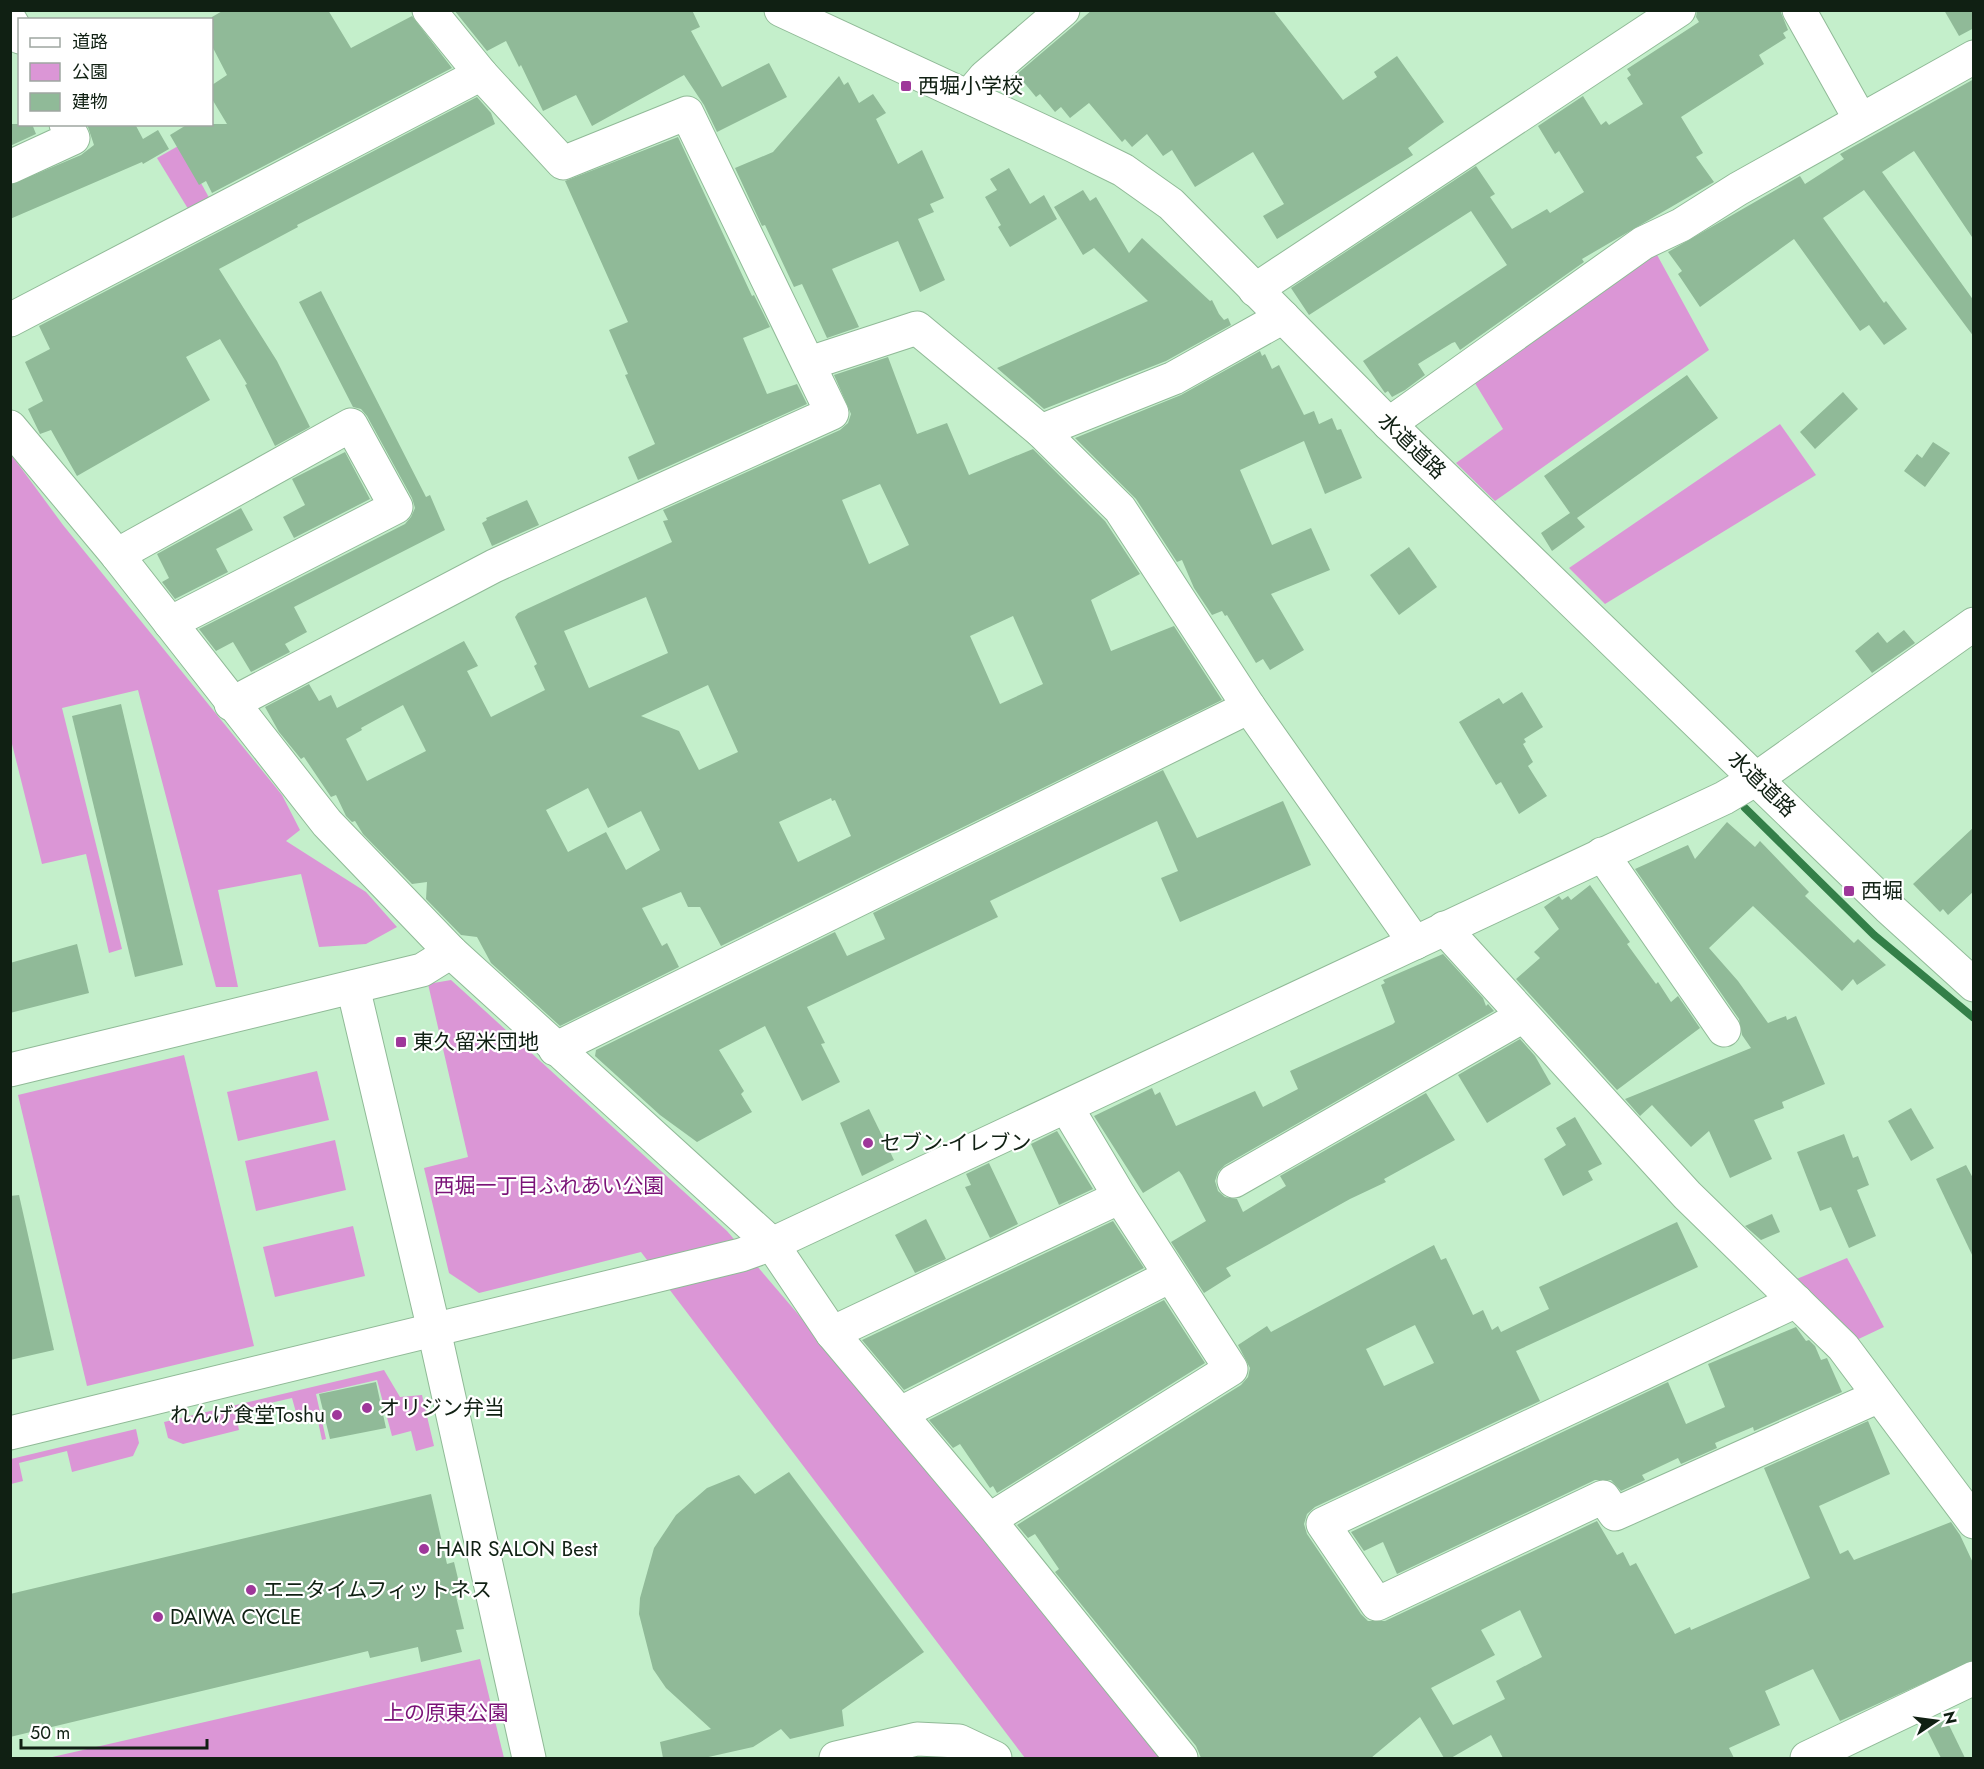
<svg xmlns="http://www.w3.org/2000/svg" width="1984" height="1769" viewBox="0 0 1984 1769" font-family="Jost,'Noto Sans JP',sans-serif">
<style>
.green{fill:#db96d6}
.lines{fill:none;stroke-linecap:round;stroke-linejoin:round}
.stream{stroke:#337f48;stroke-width:8}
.building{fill:#90ba98;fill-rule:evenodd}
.minor-casing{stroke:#90ba97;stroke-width:35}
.minor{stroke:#fff;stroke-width:33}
.poi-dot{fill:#9e379a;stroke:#fff;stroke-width:2}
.labels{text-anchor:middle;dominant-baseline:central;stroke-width:4.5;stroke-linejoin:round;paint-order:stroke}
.poi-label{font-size:21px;fill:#102013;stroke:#fff;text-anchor:start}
.street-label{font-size:21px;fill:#102013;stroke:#fff}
.park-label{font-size:21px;fill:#7b1378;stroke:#fff}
</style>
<rect width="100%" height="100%" fill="#c4efcb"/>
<!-- green -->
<g class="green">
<polygon points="180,145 212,203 190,212 157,158"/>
<polygon points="1656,253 1709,350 1495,501 1456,463 1503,429 1470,375"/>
<polygon points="1780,424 1816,475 1605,604 1569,568"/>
<polygon points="10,453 63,525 282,795 300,830 286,841 366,892 397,927 366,944 319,947 301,874 218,890 238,987 216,987 138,690 62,708 122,949 109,953 86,854 42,864 11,740"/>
<polygon points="451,980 727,1231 1105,1673 1171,1758 1025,1758 641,1252 479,1293 449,1273 424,1168 468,1157 428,984"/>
<polygon points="184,1055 254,1346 87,1386 18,1095"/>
<polygon points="317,1071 329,1120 238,1141 227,1092"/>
<polygon points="335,1140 346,1190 256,1211 245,1161"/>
<polygon points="353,1226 365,1276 275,1297 263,1247"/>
<polygon points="1847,1258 1884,1327 1848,1344 1787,1283"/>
<polygon points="384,1370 400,1397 422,1395 434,1446 416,1451 411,1431 392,1436 377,1380 316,1394 326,1439 322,1440 316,1412 297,1416 292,1398 235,1411 239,1430 183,1444 168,1438 164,1422"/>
<polygon points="136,1429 139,1443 133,1456 72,1472 67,1451 19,1463 23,1481 11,1484 11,1459"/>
<polygon points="480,1659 504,1758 48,1758"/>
</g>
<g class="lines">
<!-- stream -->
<polyline class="stream" points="1745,808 1874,935 1974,1018"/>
</g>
<!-- building -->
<g class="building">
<polygon points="224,10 328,10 351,48 412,16 452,68 212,193 206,181 199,185 170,135 188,124 227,124 212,99 212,85 227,75 212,46 212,17"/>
<polygon points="454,10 692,10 700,27 691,31 722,87 769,63 787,97 717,132 704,105 684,75 592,126 576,95 543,111 521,65 519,67 506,41 487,51"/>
<polygon points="1092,10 1273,10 1343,100 1377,77 1374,72 1397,56 1444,122 1408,148 1413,155 1277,239 1263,216 1284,204 1253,152 1195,187 1172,150 1163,156 1147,134 1132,147 1125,139 1122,142 1089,103 1070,118 1061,107 1055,112 1040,94 1036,97 1017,74"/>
<polygon points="1697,10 1780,10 1788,30 1783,33 1786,38 1759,55 1764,64 1681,117 1703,153 1696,157 1714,182 1582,259 1584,262 1460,350 1455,342 1452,343 1418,364 1425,375 1405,390 1392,397 1388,391 1385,393 1363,361 1507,265 1471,211 1309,315 1291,288 1476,166 1495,194 1490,197 1512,229 1547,209 1550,213 1584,192 1559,151 1555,154 1538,126 1583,96 1601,125 1606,121 1609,125 1643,104 1627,78 1631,75 1627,69 1699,22 1696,17"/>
<polygon points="1944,10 1974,10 1974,28 1959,36"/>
<polygon points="839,76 844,85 848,82 859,103 873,94 886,113 876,119 898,164 922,150 944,198 930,204 934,212 918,219 945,280 920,292 898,241 832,269 859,327 827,338 802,284 794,287 765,225 762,226 735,168 773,152"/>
<polygon points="1974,79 1974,240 1914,151 1882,172 1974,301 1974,337 1864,190 1823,218 1884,303 1886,301 1907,329 1884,345 1869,325 1860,331 1794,239 1700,307 1678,274 1682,271 1668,252 1800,176 1805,184 1844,159 1840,154"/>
<polygon points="477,97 491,113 495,124 297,225 298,227 219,269 277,361 310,427 275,446 245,385 247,384 220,339 186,357 210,400 77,476 51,430 40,434 28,409 43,401 25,362 50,349 39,326"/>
<polygon points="10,124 32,124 36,134 10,146"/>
<polygon points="87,124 135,124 143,139 158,130 169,149 143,164 142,162 10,219 10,185 81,155 94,145"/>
<polygon points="678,137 752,296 754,295 770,327 743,338 767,394 797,384 807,404 638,480 628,457 655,444 625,375 628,374 609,330 628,322 565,181"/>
<polygon points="1009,168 1030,204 1044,195 1057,219 1010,247 998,227 1001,225 985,197 997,190 990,179"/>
<polygon points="1083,190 1090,201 1096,197 1129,253 1142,238 1210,301 1212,300 1219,314 1224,320 1228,318 1231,325 1166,361 1044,409 997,368 1148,301 1094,248 1083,255 1054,207"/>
<polygon points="321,291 426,497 430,495 445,530 294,607 307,632 285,644 290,652 251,672 233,642 216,651 199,629 405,524 411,517 415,508 412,498 367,416 361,409 353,407 299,302"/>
<polygon points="1260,351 1262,356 1265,354 1272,369 1279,365 1304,415 1314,411 1319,424 1332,418 1337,430 1341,429 1362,478 1325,494 1304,441 1240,470 1272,545 1311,528 1330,570 1271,594 1304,650 1270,670 1263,659 1256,663 1227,615 1225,616 1222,611 1212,615 1194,588 1182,560 1177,562 1136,499 1075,438 1181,395"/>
<path d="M888 357 917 434 947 423 969 475 1033 449 1105 521 1140 574 1091 600 1111 651 1174 626 1222 700 721 946 700 907H688L681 892 642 908 662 946 667 943 679 967 560 1026 491 963 477 937 461 935 426 899 427 882 412 884 363 834 355 821 352 822 346 816 336 795 331 797 304 757 301 759 279 732 265 707 309 684 319 701 331 695 337 708 464 641 478 666 467 671 491 717 545 690 534 666 537 664 515 617 518 613 672 542 663 521 668 520 663 510 840 430 848 423 851 414 834 375ZM880 484 909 545 869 564 842 500ZM646 597 668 653 589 688 564 631ZM1013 616 1043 684 1000 704 970 636ZM708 685 738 752 699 770 679 731 641 716ZM403 705 426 751 367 781 346 739 362 730 361 728ZM588 788 608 828 641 811 660 850 626 870 606 832 568 852 546 810ZM831 798 832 801 835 800 851 836 798 862 779 822Z"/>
<polygon points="1687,375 1718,418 1577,518 1585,527 1552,551 1541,533 1570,513 1544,476"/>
<polygon points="1843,392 1858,409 1815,449 1800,432"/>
<polygon points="1933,442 1950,453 1925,487 1904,471 1917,454 1922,458"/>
<polygon points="345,452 370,499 294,538 283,517 305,505 292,479"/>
<polygon points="527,500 539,525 492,546 482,523 487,520 486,518"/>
<polygon points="241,508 253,530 216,549 228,572 175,599 162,582 169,578 157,554"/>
<polygon points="1409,547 1437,587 1399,615 1370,575"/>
<polygon points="1904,630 1915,643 1872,673 1855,651 1878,632 1887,643"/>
<polygon points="1522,692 1543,727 1524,739 1526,742 1523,744 1533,762 1528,766 1547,796 1519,814 1501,782 1496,785 1459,722 1499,698 1503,704"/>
<polygon points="121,704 183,965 135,977 72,716"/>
<polygon points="1163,770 1197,838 1283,801 1311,865 1180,922 1161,878 1178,871 1157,821 990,901 998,917 807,1007 825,1043 821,1044 840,1082 802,1101 765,1026 719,1050 744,1091 741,1094 752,1112 697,1142 660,1115 595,1056 596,1050 835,932 847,956 885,939 873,913"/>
<polygon points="1727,822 1755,847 1760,841 1809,892 1805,896 1854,943 1858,939 1886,965 1857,985 1853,979 1842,991 1753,906 1709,948 1738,981 1768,1023 1786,1016 1787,1020 1796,1016 1825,1084 1782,1102 1784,1108 1754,1120 1772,1159 1730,1178 1709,1131 1691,1147 1652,1105 1640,1116 1625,1099 1751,1048 1742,1035 1739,1019 1635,869 1688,845 1695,859"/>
<polygon points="1974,827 1974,891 1948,915 1943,909 1940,912 1913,884"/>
<polygon points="1590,885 1630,942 1627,944 1656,984 1658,982 1671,1002 1678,996 1700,1028 1617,1090 1516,979 1540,958 1534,952 1559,929 1544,907 1559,896 1562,900 1568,896 1571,900"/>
<polygon points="77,944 89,993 10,1013 10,963"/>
<polygon points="1443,954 1483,998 1486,1006 1488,1004 1494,1011 1225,1165 1218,1172 1215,1181 1218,1191 1225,1197 1237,1199 1243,1212 1286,1186 1280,1176 1426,1093 1455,1140 1384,1179 1386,1182 1350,1199 1226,1268 1231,1276 1204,1293 1171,1242 1206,1221 1182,1175 1179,1171 1143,1193 1094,1116 1152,1088 1155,1095 1160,1092 1176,1126 1255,1091 1263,1107 1298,1089 1290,1071 1393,1024 1395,1022 1381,985 1385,983 1383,980"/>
<polygon points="1520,1039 1535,1056 1551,1084 1487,1123 1458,1075"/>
<polygon points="1911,1108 1934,1148 1911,1161 1888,1121"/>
<polygon points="869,1109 894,1160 862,1176 840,1123"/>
<polygon points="1575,1117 1602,1164 1588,1171 1593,1180 1563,1196 1544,1159 1566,1145 1556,1128"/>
<polygon points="1057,1131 1093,1189 1059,1205 1031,1144"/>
<polygon points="1844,1134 1853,1158 1858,1156 1869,1185 1857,1190 1876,1236 1849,1248 1831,1207 1820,1211 1797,1152"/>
<polygon points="989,1163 1018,1224 990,1238 965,1187 971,1185 966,1174"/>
<polygon points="1966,1165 1974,1180 1974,1259 1936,1179"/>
<polygon points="19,1195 54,1350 10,1360 10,1196"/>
<polygon points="1772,1214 1780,1232 1761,1240 1745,1226"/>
<polygon points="926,1219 946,1259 915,1273 895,1235"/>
<polygon points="1113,1221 1144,1268 904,1390 862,1340"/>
<path d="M1677 1222 1698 1267 1516 1351 1540 1401 1315 1507 1307 1514 1304 1524 1307 1534 1361 1614 1368 1621H1385L1597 1521 1617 1555 1623 1552 1630 1566 1636 1563 1675 1634 1690 1627 1691 1630 1810 1578 1764 1468 1868 1421 1890 1474 1819 1506 1840 1554 1848 1550 1854 1560 1951 1522 1960 1535 1974 1565V1660L1840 1721 1813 1669 1765 1691 1780 1725 1729 1748 1734 1758H1503L1491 1735 1451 1758H1444L1420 1717 1371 1758H1201L1196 1746 1055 1572 1059 1569 1035 1534 1028 1538 1017 1525 1241 1385 1248 1377 1250 1368 1238 1345 1267 1326 1271 1332 1434 1245 1441 1260 1446 1258 1473 1315 1483 1310 1492 1330 1498 1326 1501 1332 1549 1309 1539 1287ZM1415 1325 1434 1363 1384 1386 1366 1349ZM1520 1610 1542 1657 1496 1681 1505 1699 1453 1725 1431 1688 1495 1655 1481 1630Z"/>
<polygon points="1164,1300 1205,1363 997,1493 993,1486 990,1488 960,1444 953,1448 929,1420"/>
<polygon points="1796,1327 1806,1341 1809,1340 1815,1346 1821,1360 1827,1358 1842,1392 1754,1431 1753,1427 1715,1443 1717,1448 1681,1464 1678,1458 1642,1475 1645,1480 1621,1491 1611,1480 1595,1480 1397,1574 1383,1542 1364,1551 1351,1532 1668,1382 1686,1424 1725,1407 1708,1364"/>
<polygon points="376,1382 386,1428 330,1439 319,1394"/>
<polygon points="789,1472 924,1652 842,1710 844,1726 790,1739 781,1729 753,1747 704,1758 663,1758 660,1742 711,1729 666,1688 653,1669 639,1614 640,1598 654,1548 676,1515 707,1488 739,1475 755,1494"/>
<polygon points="431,1494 447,1564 454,1562 460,1587 454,1588 464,1629 456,1630 462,1652 421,1662 418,1647 370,1658 368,1651 10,1737 10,1594"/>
<polygon points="1946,1719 1965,1758 1941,1758 1926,1728"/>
</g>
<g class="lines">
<defs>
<g id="minor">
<polyline points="781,10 1072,145 1123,170 1171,204 1389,424 1888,907 1974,985"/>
<polyline points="1799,10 1860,119"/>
<polyline points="10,20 20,37"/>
<polyline points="969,96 985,77 1063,10"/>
<polyline points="10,167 73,138 66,124"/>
<polyline points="1255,290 1679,10"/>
<polyline points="10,320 481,74"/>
<polyline points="810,363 917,328 1041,431 1120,509 1249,707 1415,943"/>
<polyline points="1389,424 1643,243 1681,225 1738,189 1974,57"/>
<polyline points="10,427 117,555 327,823 451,952 772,1244 832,1333 989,1520 1181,1758"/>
<polyline points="1041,431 1174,378 1283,317"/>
<polyline points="117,555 351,425 396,507 170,623"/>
<polyline points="231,704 494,566 832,413 687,113 563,163 481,74 429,10"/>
<polyline points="1602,854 1724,1030"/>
<polyline points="1444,928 1687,1195 1843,1347 1974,1522"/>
<polyline points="353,987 434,1330 529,1758"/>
<polyline points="555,1049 1249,707"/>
<polyline points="10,1070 422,970 451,952"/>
<polyline points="1234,1181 1523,1016"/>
<polyline points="1796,1301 1323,1524 1377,1604 1603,1497 1615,1514 1879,1396"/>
<polyline points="832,1333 1120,1197"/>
<polyline points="901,1413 1170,1276"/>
<polyline points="10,1433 741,1255 772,1244 1724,798 1756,779 1974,624"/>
<polyline points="989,1520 1231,1369 1120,1197 1067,1108"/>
<polyline points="836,1758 917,1739 959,1741 995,1758"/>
<polyline points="1807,1758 1974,1678"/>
</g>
</defs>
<!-- minor casing -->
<use href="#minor" class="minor-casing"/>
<!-- minor -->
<use href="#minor" class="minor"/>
</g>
<!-- markers -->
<g class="poi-dot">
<rect x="900" y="80" width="12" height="12" rx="3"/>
<rect x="1843" y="885" width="12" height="12" rx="3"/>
<rect x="395" y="1036" width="12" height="12" rx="3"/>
<circle cx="868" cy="1143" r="6"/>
<circle cx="367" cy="1408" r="6"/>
<circle cx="337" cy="1415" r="6"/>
<circle cx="424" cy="1549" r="6"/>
<circle cx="251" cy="1590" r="6"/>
<circle cx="158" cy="1617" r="6"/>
</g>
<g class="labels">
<!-- poi labels -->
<g class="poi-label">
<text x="918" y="86">西堀小学校</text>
<text x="1861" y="891">西堀</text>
<text x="413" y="1042">東久留米団地</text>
<text x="880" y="1143">セブン-イレブン</text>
<text x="379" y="1408">オリジン弁当</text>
<text x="325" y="1415" text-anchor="end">れんげ食堂Toshu</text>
<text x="436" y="1549">HAIR SALON Best</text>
<text x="263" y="1590">エニタイムフィットネス</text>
<text x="170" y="1617">DAIWA CYCLE</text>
</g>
<!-- street labels -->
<g class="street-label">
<text transform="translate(1412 446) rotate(44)">水道道路</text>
<text transform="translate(1762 784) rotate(44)">水道道路</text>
</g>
<!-- park labels -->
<g class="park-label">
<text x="549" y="1186">西堀一丁目ふれあい公園</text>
<text x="446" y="1713">上の原東公園</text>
</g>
</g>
<!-- border -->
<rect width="1984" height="1769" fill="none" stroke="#102013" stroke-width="24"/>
<!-- legend -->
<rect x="18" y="18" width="195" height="108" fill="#ffffff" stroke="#9fa6a1" stroke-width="1.5"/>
<rect x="30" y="38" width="30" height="9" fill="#ffffff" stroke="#9fa6a1" stroke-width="1.5"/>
<text x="72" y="48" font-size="18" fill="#102013">道路</text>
<rect x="30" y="63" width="30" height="18" fill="#db96d6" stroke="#9fa6a1" stroke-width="1.5"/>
<text x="72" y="78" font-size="18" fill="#102013">公園</text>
<rect x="30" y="93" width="30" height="18" fill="#90ba98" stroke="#9fa6a1" stroke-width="1.5"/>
<text x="72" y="108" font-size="18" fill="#102013">建物</text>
<!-- north arrow -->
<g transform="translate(1936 1721) rotate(77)" stroke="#ffffff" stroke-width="4.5" paint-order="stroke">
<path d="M0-4.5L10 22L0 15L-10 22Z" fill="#102013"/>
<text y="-9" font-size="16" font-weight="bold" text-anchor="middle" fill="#102013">N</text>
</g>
<!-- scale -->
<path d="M21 1739v9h186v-9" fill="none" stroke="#102013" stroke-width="3"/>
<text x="30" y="1739" font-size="18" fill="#102013" stroke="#ffffff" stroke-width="4.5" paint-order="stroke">50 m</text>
</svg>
